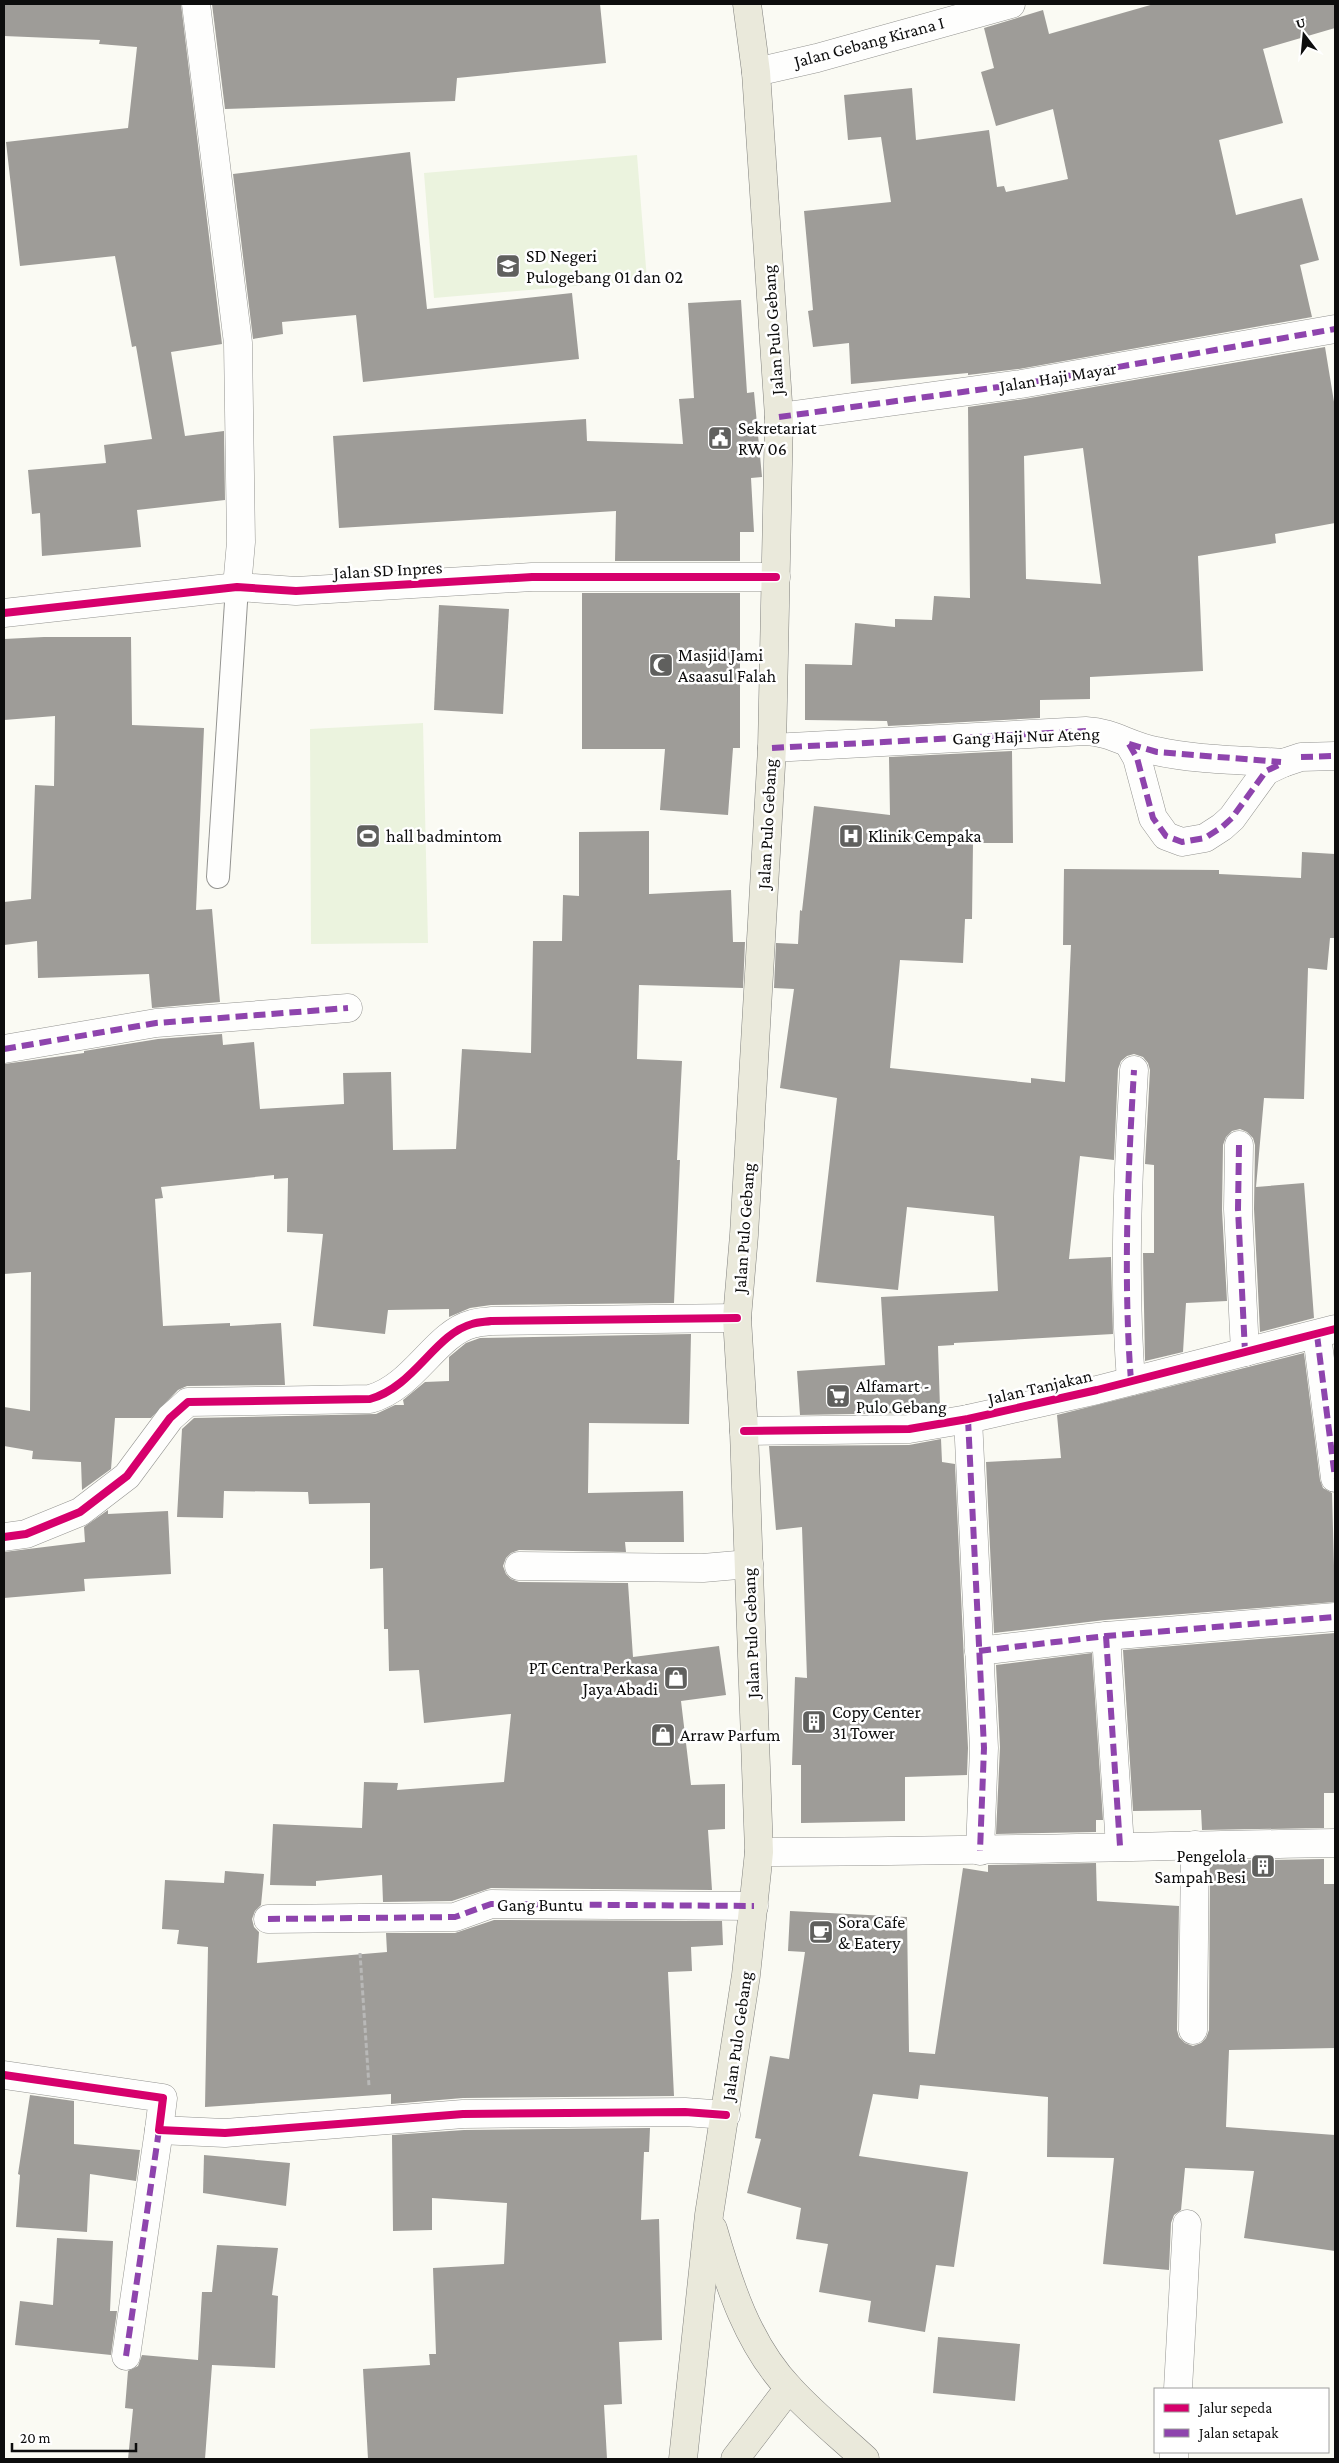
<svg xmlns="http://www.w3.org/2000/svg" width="1339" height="2463" viewBox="0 0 1339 2463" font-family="'Crimson Pro',serif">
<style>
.pitch{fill:#ebf3de}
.building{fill:#9e9c98;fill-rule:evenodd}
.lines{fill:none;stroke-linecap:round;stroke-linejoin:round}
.service-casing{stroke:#949491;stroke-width:24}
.minor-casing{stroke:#949491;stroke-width:29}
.primary-casing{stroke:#81817e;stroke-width:29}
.path{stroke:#b8b8b7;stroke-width:3;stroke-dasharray:5 2.5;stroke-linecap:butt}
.service{stroke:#fefefd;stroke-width:22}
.minor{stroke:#fefefd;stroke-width:28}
.primary{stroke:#eae9db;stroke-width:28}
.quiet{stroke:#8e44ad;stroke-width:6;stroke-dasharray:12 6;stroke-linecap:butt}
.cycleway-casing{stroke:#fff;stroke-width:11}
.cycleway{stroke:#d6006c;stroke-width:8}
.labels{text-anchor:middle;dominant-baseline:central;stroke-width:5;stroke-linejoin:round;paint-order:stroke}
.street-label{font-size:18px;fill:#0d0d0d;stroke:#fff}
.poi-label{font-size:18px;fill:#0d0d0d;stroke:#fff;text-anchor:start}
</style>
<rect width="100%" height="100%" fill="#fafaf3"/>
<!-- pitch -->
<g class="pitch">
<polygon points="637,155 647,280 434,298 424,173"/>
<polygon points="423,723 428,943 311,944 310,729"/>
</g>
<!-- building -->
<g class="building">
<polygon points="4,4 181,4 222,344 171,352 185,436 224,431 225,500 137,510 141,547 42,556 40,513 32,514 28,470 106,463 104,445 152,439 136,346 132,347 115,256 20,266 6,142 128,128 137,47 99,44 100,40 4,36"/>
<polygon points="212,4 600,4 606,63 457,78 455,101 225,109"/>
<polygon points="1154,4 1335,4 1335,28 1263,49 1283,123 1219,140 1236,215 1302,198 1319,260 1300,265 1312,317 1019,369 968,375 968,373 851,384 849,343 813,347 808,311 813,310 804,211 891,202 881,137 848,140 844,95 912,88 916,140 989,130 997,187 1004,186 1006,192 1068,179 1053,109 996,126 981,72 994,68 984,28 1043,10 1049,34"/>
<polygon points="410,152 427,309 572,293 579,359 363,382 356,315 282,322 283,334 253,339 233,174"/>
<polygon points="741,300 747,393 754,392 762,477 751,478 754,532 740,532 740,561 615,561 616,511 339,528 333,436 586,419 587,441 683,444 679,399 694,398 688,303"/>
<path d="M1325 347 1335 408V523L1275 534 1276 543 1198 556 1203 671 1090 677V699L1040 700V718L888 726 887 721 805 720V664L852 665 855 623 895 627V619L932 620 934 596 970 598 968 407 1024 399ZM1083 448 1101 584 1026 579 1024 456Z"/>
<polygon points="582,593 740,593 740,748 733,748 728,815 660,810 665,749 582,749"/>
<polygon points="439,605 509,609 503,714 434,710"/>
<polygon points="44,637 131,637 132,725 204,728 196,910 212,909 220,1002 152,1008 149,974 38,978 37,941 4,945 4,902 31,899 35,785 54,786 55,716 4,720 4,639"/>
<polygon points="1012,751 1013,843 973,843 972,919 965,919 963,963 900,960 890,1068 1031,1083 1031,1078 1065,1082 1071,945 1063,945 1064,869 1219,870 1219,874 1301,878 1302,852 1335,854 1335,938 1330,938 1327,970 1308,968 1304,1099 1264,1098 1256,1187 1304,1183 1314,1318 1260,1332 1254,1209 1255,1145 1253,1138 1247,1132 1240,1129 1232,1131 1226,1137 1223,1145 1222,1210 1227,1301 1186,1303 1183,1352 1145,1361 1143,1253 1154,1253 1154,1165 1145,1164 1150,1070 1148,1063 1143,1057 1134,1054 1127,1056 1121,1061 1118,1069 1114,1160 1080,1156 1069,1259 1111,1257 1113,1334 954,1343 954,1345 938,1346 940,1408 908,1413 800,1415 797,1371 885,1365 881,1297 998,1291 994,1216 907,1207 898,1290 816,1282 837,1098 780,1088 794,989 774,988 776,943 798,944 800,910 802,911 814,806 890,815 889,757"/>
<polygon points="649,831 649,894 731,890 733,942 745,942 743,988 639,985 637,1059 682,1061 677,1160 680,1160 674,1303 491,1305 470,1308 449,1317 449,1309 388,1310 385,1334 313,1326 323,1234 287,1232 288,1178 274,1179 274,1175 161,1187 163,1198 155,1199 163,1326 230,1323 230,1326 281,1323 285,1385 187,1386 178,1390 151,1418 115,1418 111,1469 82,1490 81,1462 32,1459 33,1451 4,1446 4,1407 30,1411 31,1272 4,1274 4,1064 84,1053 84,1051 158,1039 222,1034 223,1045 254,1042 260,1109 344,1104 343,1073 391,1072 393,1150 456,1149 462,1049 531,1053 533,941 562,941 563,895 579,896 579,832"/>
<polygon points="691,1334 689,1424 589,1423 588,1493 683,1491 684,1542 625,1542 626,1552 519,1550 511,1553 506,1558 503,1566 506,1574 511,1579 519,1582 628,1583 633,1657 719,1646 726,1695 681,1701 691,1785 725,1784 725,1829 708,1830 712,1890 491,1888 452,1901 383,1902 382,1875 316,1881 316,1886 270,1885 273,1824 362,1828 364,1782 398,1783 397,1790 504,1782 511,1714 424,1723 419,1670 389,1671 388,1629 384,1629 383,1568 370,1569 370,1503 309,1504 308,1492 224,1491 223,1518 177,1517 182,1429 194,1418 376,1414 395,1405 404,1405 403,1400 425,1382 449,1381 449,1357 466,1343 480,1338"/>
<polygon points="1304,1353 1320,1480 1323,1488 1332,1493 1335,1602 1105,1620 994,1633 986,1462 1061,1458 1057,1415"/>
<polygon points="941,1439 942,1462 955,1464 968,1748 967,1775 905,1777 905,1821 801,1823 801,1765 792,1765 795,1677 807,1678 802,1527 776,1530 769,1446 909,1445"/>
<polygon points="108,1510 108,1514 168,1511 171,1574 84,1579 85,1591 4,1598 4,1552 85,1542 84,1527"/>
<polygon points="1335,1633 1335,1793 1324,1793 1324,1828 1202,1830 1201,1810 1133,1811 1123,1650"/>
<polygon points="1092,1653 1103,1820 1096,1820 1096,1832 996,1834 1000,1747 996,1665"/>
<polygon points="1324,1859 1324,1884 1335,1884 1335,2048 1229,2050 1226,2127 1335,2135 1335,2251 1244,2238 1254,2171 1185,2168 1181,2210 1174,2215 1171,2223 1169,2270 1103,2264 1114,2158 1047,2157 1048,2097 920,2085 918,2099 873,2094 859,2156 968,2172 954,2267 936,2265 925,2332 868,2322 871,2301 819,2292 828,2244 796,2239 801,2208 747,2193 761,2139 755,2138 770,2056 789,2059 805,1952 788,1951 790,1911 907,1917 909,2052 935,2054 963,1868 988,1872 988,1865 1096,1863 1097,1901 1179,1906 1177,2030 1179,2037 1185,2043 1193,2046 1201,2043 1206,2038 1209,2030 1210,1861"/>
<polygon points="225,1871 264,1874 261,1905 255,1911 252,1919 254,1927 259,1932 257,1963 387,1952 386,1933 455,1933 494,1920 722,1921 723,1945 691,1947 692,1971 668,1972 674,2096 463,2098 391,2104 391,2094 205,2107 208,1947 177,1944 179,1930 162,1929 165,1880 224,1883"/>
<polygon points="30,2095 74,2101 74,2144 140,2150 136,2181 90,2174 87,2232 16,2227 20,2175 18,2174"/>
<polygon points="650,2128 649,2152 644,2152 641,2220 659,2219 662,2340 619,2342 622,2404 604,2405 607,2459 368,2459 363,2369 430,2365 429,2354 436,2354 433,2268 504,2264 507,2203 432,2198 432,2230 393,2231 392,2135 464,2130"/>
<polygon points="204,2155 290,2163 286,2206 203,2193"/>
<polygon points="57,2238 113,2241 110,2311 117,2311 111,2355 15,2345 20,2301 53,2305"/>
<polygon points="217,2245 278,2248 272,2295 278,2296 275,2368 212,2365 205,2459 128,2459 133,2409 125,2408 128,2371 138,2366 142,2355 198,2360 202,2292 212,2292"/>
<polygon points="938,2337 1020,2344 1015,2401 933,2393"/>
</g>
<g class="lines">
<defs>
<polyline id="service" points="218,877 237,587"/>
<g id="minor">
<polyline points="196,4 238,343 241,542 237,587"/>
<polyline points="756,72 817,58 1011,4"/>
<polyline points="779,417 1021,384 1335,329"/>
<polyline points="4,613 237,587 296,591 532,577 776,577"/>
<polyline points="1129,744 1137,758 1153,818 1166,836 1182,842 1205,838 1222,827 1232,818 1266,771 1283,763"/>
<path d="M772 748 1086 731C1113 732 1129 746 1156 751 1195 760 1243 760 1283 763L1301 757 1335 756"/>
<polyline points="4,1049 156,1023 348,1008"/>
<polyline points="1239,1145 1238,1209 1245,1352"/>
<polyline points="1317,1335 1335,1478"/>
<path d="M1131 1381C1123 1277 1128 1173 1134 1070"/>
<polyline points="968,1419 984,1748 980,1851"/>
<polyline points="744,1431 909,1429 968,1419 1097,1390 1335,1329"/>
<path d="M4 1537 26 1534 80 1512 127 1476 170 1418 188 1402 370 1399C414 1387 435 1334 472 1324 478 1322 485 1322 491 1321L737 1318"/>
<polyline points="519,1566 703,1568 749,1564"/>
<polyline points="1106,1636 1120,1846"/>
<polyline points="979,1651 1106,1636 1335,1617"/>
<path d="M759 1852C951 1852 1143 1846 1335 1843"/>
<polyline points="268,1919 455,1917 491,1904 754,1906"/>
<polyline points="1193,2030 1195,1845"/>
<polyline points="4,2075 163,2098 159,2130 225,2133 463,2114 685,2112 726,2115"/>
<polyline points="126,2356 159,2130"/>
<polyline points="1178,2389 1187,2224"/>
<polyline points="1174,2459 1174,2452"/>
</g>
<g id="primary">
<path d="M713 2229C729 2285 748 2345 790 2389 813 2414 840 2436 865 2459"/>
<polyline points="683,2459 709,2215 746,1975 759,1852 744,1431 737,1318 744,1235 772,748 779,417 756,72 747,4"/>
<polyline points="735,2459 789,2388"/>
</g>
</defs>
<!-- service casing -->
<use href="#service" class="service-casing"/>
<!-- minor casing -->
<use href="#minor" class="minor-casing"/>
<!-- primary casing -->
<use href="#primary" class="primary-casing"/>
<!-- path -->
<polyline class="path" points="360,1953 369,2086"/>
<!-- service -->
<use href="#service" class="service"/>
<!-- minor -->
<use href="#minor" class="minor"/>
<!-- primary -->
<use href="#primary" class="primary"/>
<!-- quiet -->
<g class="quiet">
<polyline points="779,417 1021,384 1335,329"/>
<polyline points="1129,744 1137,758 1153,818 1166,836 1182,842 1205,838 1222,827 1232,818 1266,771 1283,763"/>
<polyline points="1129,744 1157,752 1281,762"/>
<polyline points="772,748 1086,731"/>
<polyline points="1301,757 1335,756"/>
<polyline points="4,1049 156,1023 348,1008"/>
<polyline points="1239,1145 1238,1209 1245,1352"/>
<polyline points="1317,1335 1335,1478"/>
<path d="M1131 1381C1123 1277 1128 1173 1134 1070"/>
<polyline points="968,1419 984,1748 980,1851"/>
<polyline points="1106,1636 1120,1846"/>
<polyline points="979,1651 1106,1636 1335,1617"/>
<polyline points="268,1919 455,1917 491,1904 754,1906"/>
<polyline points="126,2356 159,2130"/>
</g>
<defs>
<g id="cycleway">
<polyline points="4,613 237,587 296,591 532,577 776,577"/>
<polyline points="744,1431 909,1429 968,1419 1097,1390 1335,1329"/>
<path d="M4 1537 26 1534 80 1512 127 1476 170 1418 188 1402 370 1399C414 1387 435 1334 472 1324 478 1322 485 1322 491 1321L737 1318"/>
<polyline points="4,2075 163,2098 159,2130 225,2133 463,2114 685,2112 726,2115"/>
</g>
</defs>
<!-- cycleway casing -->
<use href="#cycleway" class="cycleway-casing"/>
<!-- cycleway -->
<use href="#cycleway" class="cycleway"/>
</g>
<!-- icons -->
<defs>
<symbol id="school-square" viewBox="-11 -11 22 22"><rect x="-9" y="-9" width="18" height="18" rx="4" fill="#60605e" stroke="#fff"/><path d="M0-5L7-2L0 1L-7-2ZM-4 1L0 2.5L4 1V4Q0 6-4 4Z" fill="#fff"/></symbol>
<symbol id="civic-square" viewBox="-11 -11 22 22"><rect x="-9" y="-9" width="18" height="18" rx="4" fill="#60605e" stroke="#fff"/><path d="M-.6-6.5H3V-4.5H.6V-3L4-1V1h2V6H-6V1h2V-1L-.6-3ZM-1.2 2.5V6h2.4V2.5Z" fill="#fff"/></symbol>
<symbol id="mosque-square" viewBox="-11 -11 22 22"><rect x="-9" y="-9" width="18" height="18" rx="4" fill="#60605e" stroke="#fff"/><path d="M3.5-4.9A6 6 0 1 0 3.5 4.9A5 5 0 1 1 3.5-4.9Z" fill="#fff"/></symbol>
<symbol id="stadium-square" viewBox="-11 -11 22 22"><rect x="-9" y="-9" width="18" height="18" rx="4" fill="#60605e" stroke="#fff"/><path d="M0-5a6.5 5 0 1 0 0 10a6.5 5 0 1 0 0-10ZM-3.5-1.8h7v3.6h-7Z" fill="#fff"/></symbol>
<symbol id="hospital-square" viewBox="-11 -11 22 22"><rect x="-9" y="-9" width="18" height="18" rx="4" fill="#60605e" stroke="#fff"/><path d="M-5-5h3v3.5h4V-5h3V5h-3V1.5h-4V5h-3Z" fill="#fff"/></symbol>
<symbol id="supermarket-square" viewBox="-11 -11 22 22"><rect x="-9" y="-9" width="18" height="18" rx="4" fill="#60605e" stroke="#fff"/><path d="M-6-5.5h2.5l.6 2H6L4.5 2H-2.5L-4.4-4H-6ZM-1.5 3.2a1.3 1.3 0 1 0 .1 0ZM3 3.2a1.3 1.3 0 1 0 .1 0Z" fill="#fff"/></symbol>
<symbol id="shop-square" viewBox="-11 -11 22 22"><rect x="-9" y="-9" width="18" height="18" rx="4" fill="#60605e" stroke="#fff"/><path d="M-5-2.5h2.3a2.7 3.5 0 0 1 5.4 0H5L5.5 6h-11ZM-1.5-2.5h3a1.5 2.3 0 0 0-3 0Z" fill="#fff"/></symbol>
<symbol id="building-square" viewBox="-11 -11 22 22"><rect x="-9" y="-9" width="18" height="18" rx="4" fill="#60605e" stroke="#fff"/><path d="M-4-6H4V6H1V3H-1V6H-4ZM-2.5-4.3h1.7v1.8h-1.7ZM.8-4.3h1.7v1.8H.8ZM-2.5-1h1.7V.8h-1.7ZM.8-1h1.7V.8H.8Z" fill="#fff"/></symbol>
<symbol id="cafe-square" viewBox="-11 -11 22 22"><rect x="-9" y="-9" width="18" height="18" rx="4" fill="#60605e" stroke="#fff"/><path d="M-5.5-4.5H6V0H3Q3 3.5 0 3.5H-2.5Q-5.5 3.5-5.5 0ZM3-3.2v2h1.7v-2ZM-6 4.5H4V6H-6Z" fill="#fff"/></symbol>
</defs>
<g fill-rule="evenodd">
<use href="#school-square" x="494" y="252" width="28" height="28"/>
<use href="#civic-square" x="706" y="424" width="28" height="28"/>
<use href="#mosque-square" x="647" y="651" width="28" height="28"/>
<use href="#stadium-square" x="354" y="822" width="28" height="28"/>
<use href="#hospital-square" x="837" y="822" width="28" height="28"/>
<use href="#supermarket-square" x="824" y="1382" width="28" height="28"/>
<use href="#shop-square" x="662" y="1664" width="28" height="28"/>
<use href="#building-square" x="800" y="1708" width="28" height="28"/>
<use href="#shop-square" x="649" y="1721" width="28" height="28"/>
<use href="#building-square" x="1249" y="1852" width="28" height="28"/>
<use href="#cafe-square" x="807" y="1918" width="28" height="28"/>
</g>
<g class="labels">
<!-- street labels -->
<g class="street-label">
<text transform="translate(869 42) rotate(-15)">Jalan Gebang Kirana I</text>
<text transform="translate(773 330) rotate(-94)">Jalan Pulo Gebang</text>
<text transform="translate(1058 377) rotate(-9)">Jalan Haji Mayar</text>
<text transform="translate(388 570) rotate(-3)">Jalan SD Inpres</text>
<text transform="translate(1026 736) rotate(-2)">Gang Haji Nur Ateng</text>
<text transform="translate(767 824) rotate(-87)">Jalan Pulo Gebang</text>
<text transform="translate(744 1228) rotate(-86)">Jalan Pulo Gebang</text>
<text transform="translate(1040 1387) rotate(-13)">Jalan Tanjakan</text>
<text transform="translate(751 1633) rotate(-92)">Jalan Pulo Gebang</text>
<text x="540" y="1905">Gang Buntu</text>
<text transform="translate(737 2036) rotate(-82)">Jalan Pulo Gebang</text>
</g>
<!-- poi labels -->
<g class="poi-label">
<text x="526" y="256">SD Negeri<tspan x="526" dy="21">Pulogebang 01 dan 02</tspan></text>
<text x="738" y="428">Sekretariat<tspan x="738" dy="21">RW 06</tspan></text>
<text x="678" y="655">Masjid Jami<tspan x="678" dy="21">Asaasul Falah</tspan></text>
<text x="386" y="836">hall badmintom</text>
<text x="868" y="836">Klinik Cempaka</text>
<text x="856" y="1386">Alfamart -<tspan x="856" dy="21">Pulo Gebang</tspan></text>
<text x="658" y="1668" text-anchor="end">PT Centra Perkasa<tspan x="658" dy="21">Jaya Abadi</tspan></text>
<text x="832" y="1712">Copy Center<tspan x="832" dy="21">31 Tower</tspan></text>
<text x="680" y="1735">Arraw Parfum</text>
<text x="1246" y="1856" text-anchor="end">Pengelola<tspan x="1246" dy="21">Sampah Besi</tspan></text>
<text x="838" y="1922">Sora Cafe<tspan x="838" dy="21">&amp; Eatery</tspan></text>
</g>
</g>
<!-- border -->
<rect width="1339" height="2463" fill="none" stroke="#0d0d0d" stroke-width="10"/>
<!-- legend -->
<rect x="1154" y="2388" width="175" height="65" fill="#ffffff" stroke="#9e9e9e"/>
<rect x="1164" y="2404" width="25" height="8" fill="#d6006c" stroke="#9e9e9e"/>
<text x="1199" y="2413" font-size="15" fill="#0d0d0d">Jalur sepeda</text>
<rect x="1164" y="2429" width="25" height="8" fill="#8e44ad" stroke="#9e9e9e"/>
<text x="1199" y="2438" font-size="15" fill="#0d0d0d">Jalan setapak</text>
<!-- north arrow -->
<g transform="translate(1304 35) rotate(344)" stroke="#ffffff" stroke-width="4" paint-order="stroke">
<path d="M0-4L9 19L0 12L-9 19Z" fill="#0d0d0d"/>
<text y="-8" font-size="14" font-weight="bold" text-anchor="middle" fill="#0d0d0d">U</text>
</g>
<!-- scale -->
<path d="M12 2443v8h124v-8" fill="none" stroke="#0d0d0d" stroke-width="2.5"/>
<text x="20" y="2443" font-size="15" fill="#0d0d0d" stroke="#ffffff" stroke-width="4" paint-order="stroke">20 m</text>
</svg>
